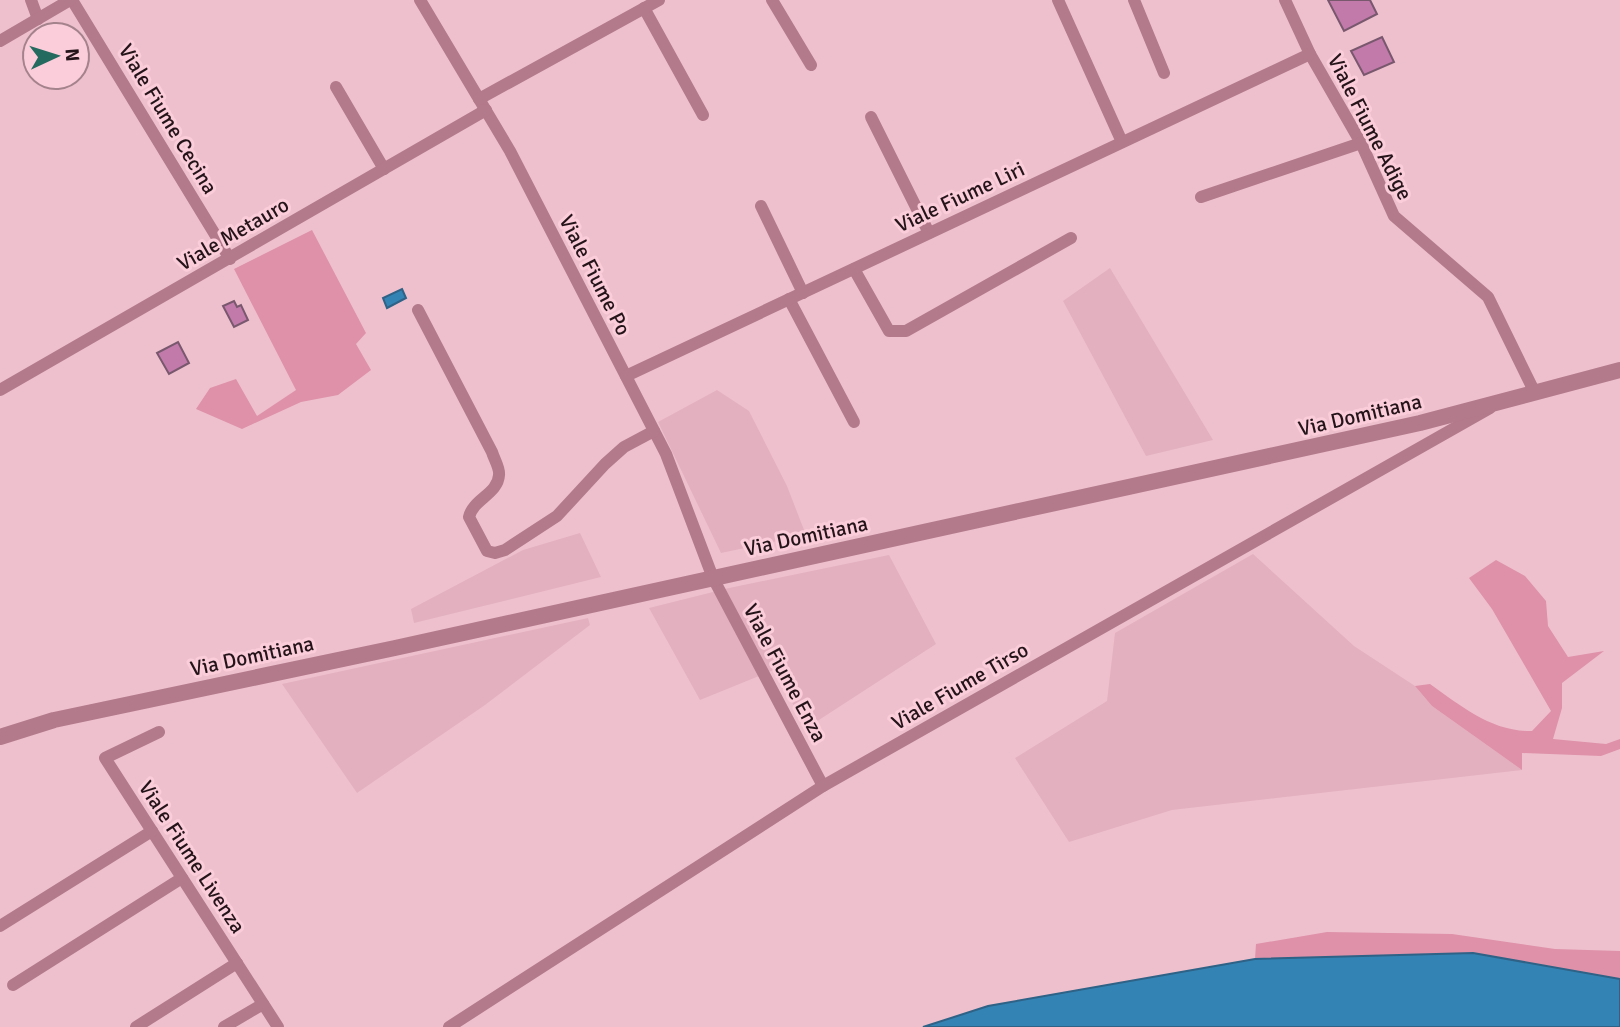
<svg xmlns="http://www.w3.org/2000/svg" width="1620" height="1027" viewBox="0 0 1620 1027" font-family="Signika,sans-serif">
<style>
.built{fill:#e3b0bf}
.green{fill:#de91a9}
.water{fill:#3383b4;stroke:#2e6286;stroke-width:2}
.building{fill:#c17aaa;stroke:#79586e;stroke-width:2}
.lines{fill:none;stroke-linecap:round;stroke-linejoin:round}
.minor{stroke:#b37a8b;stroke-width:12}
.tertiary{stroke:#b37a8b;stroke-width:16}
.labels{text-anchor:middle;dominant-baseline:central;stroke-width:6;stroke-linejoin:round;paint-order:stroke}
.street-label{font-size:21px;fill:#241419;stroke:#fbcdda}
</style>
<rect width="100%" height="100%" fill="#eec0cd"/>
<!-- built -->
<g class="built">
<polygon points="1110,268 1213,440 1146,456 1063,301"/>
<polygon points="717,390 749,411 787,486 806,535 721,553 658,422"/>
<polygon points="580,533 601,577 414,623 411,609 523,550"/>
<polygon points="1253,554 1354,646 1415,686 1432,706 1522,770 1172,810 1069,842 1015,758 1107,701 1115,633"/>
<polygon points="889,555 936,644 805,729 776,669 700,700 649,608 729,588"/>
<polygon points="588,618 590,625 485,705 357,793 282,684"/>
</g>
<!-- green -->
<g class="green">
<polygon points="312,230 366,333 356,344 371,370 338,395 301,402 242,429 196,409 210,388 236,379 257,416 296,390 234,269"/>
<path d="M1496 560 1525 576 1546 601 1548 626 1568 657 1604 651 1562 683V708L1553 739 1606 744 1620 739V749L1601 756 1522 753V770L1432 706 1415 686 1430 684C1461 706 1492 732 1532 731L1551 711 1492 609 1469 578Z"/>
<polygon points="1327,932 1452,934 1555,949 1620,951 1620,979 1473,953 1255,959 1256,944"/>
</g>
<!-- water -->
<g class="water">
<polygon points="402,289 406,298 387,308 383,298"/>
<polygon points="1473,953 1620,979 1620,1027 923,1027 988,1006 1255,959"/>
</g>
<!-- building -->
<g class="building">
<polygon points="1328,0 1370,0 1377,14 1344,31"/>
<polygon points="1382,37 1394,62 1364,75 1351,51"/>
<polygon points="234,301 237,307 241,305 248,320 234,327 223,306"/>
<polygon points="178,342 189,363 169,374 157,353"/>
</g>
<g class="lines">
<!-- minor -->
<g class="minor">
<polyline points="31,0 38,19"/>
<polyline points="72,0 230,259"/>
<polyline points="420,0 510,151 666,454 713,578 823,786"/>
<polyline points="772,0 811,65"/>
<polyline points="1058,0 1122,142"/>
<polyline points="1134,0 1164,73"/>
<polyline points="1285,0 1310,54 1361,143 1394,216 1488,297 1535,393"/>
<polyline points="644,8 703,115"/>
<polyline points="0,41 70,0"/>
<polyline points="336,87 384,169"/>
<polyline points="479,99 659,0"/>
<polyline points="871,117 929,233"/>
<polyline points="1201,197 1361,143"/>
<polyline points="761,206 803,293"/>
<polyline points="854,269 889,331 906,331 1071,238"/>
<polyline points="789,299 854,422"/>
<path d="M418 310 492 452C494 459 500 468 499 475 498 494 473 499 469 517L487 551 495 553 505 550 557 516 605 464 624 447 654 431"/>
<polyline points="626,376 1310,54"/>
<polyline points="0,390 486,110"/>
<polyline points="159,732 105,758 278,1027"/>
<polyline points="0,926 152,831"/>
<polyline points="13,985 182,878"/>
<polyline points="136,1027 237,963"/>
<polyline points="224,1027 263,1004"/>
<polyline points="449,1027 823,786 1490,408"/>
</g>
<!-- tertiary -->
<polyline class="tertiary" points="0,737 54,720 395,648 1420,423 1620,370"/>
</g>
<g class="labels">
<!-- street labels -->
<g class="street-label">
<text transform="translate(168 119) rotate(59)">Viale Fiume Cecina</text>
<text transform="translate(1370 127) rotate(63)">Viale Fiume Adige</text>
<text transform="translate(960 197) rotate(-25)">Viale Fiume Liri</text>
<text transform="translate(233 234) rotate(-30)">Viale Metauro</text>
<text transform="translate(595 275) rotate(63)">Viale Fiume Po</text>
<text transform="translate(1360 415) rotate(-13)">Via Domitiana</text>
<text transform="translate(806 536) rotate(-12)">Via Domitiana</text>
<text transform="translate(252 656) rotate(-12)">Via Domitiana</text>
<text transform="translate(785 673) rotate(62)">Viale Fiume Enza</text>
<text transform="translate(960 686) rotate(-30)">Viale Fiume Tirso</text>
<text transform="translate(192 857) rotate(57)">Viale Fiume Livenza</text>
</g>
</g>
<!-- north arrow -->
<g transform="translate(56 56) rotate(86)"><circle r="33" fill="#fbcdda" stroke="#a5838d" stroke-width="2"/>
<path d="M0-5L12 26L0 18L-12 26Z" fill="#246a5f"/>
<text y="-10" font-size="19" font-weight="bold" text-anchor="middle" fill="#241419">N</text>
</g>
</svg>
